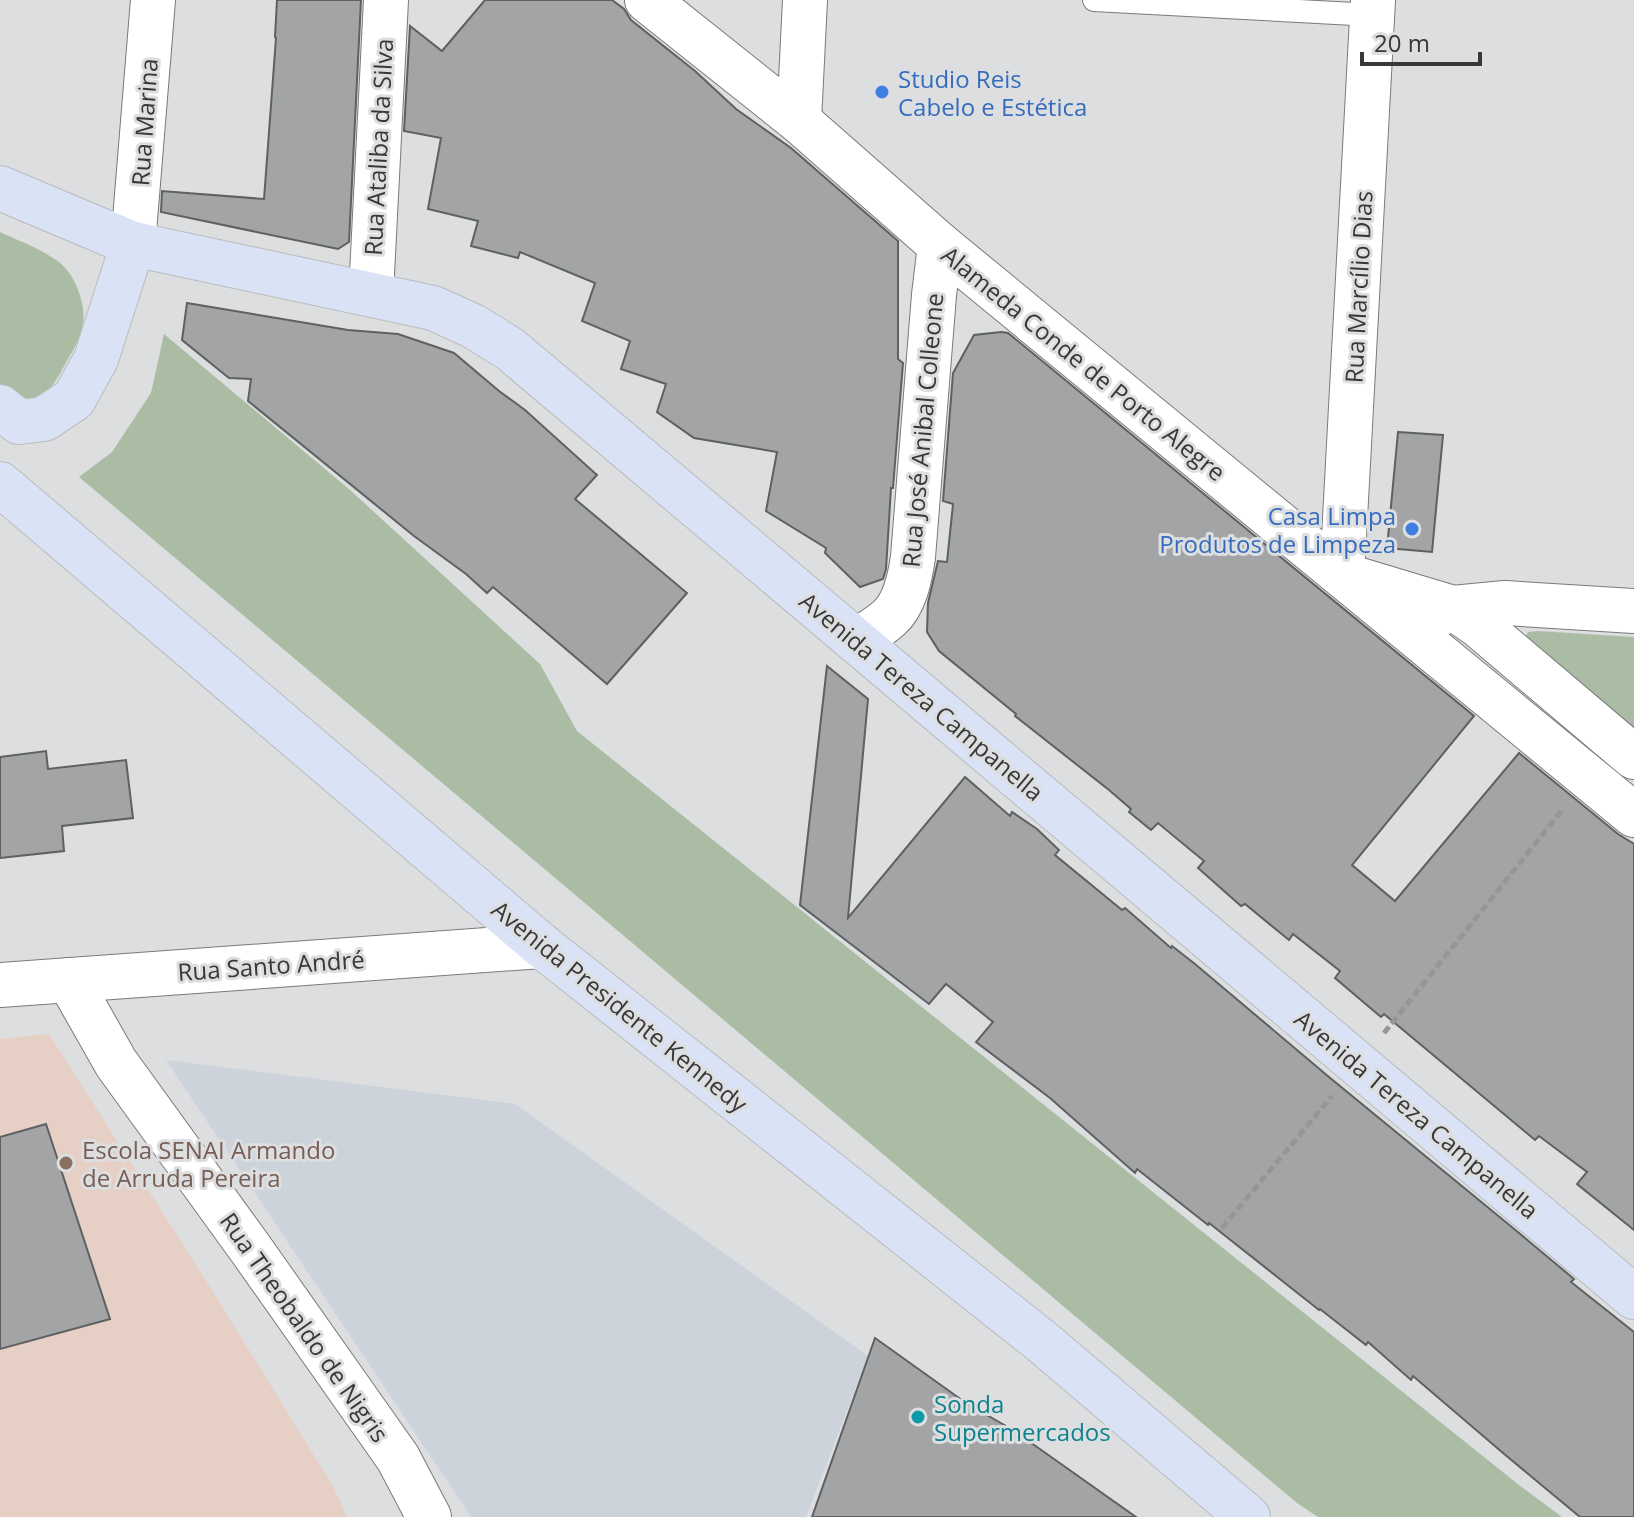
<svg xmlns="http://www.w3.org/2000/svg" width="1634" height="1517" viewBox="0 0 1634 1517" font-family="'Open Sans',sans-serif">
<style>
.built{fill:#ccd3da}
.education{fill:#e6cfc4}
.green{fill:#aabda4}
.building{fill:#a2a4a5;stroke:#5e6061;stroke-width:2}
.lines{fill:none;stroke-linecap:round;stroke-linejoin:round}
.lane-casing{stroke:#797a7c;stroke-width:24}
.street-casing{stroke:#797a7c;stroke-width:46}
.secondary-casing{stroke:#797a7c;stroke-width:46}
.primary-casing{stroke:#bbbbbc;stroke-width:46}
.path{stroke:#959697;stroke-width:5;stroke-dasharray:8 4;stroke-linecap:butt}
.lane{stroke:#fff;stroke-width:22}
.street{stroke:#fff;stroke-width:44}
.secondary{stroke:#fff;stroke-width:44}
.primary{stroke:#dae3f6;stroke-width:44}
.shop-dot{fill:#3f7fe0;stroke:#dddee0;stroke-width:3}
.education-dot{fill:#8d6e63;stroke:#dddee0;stroke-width:3}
.culture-dot{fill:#0f9aa8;stroke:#dddee0;stroke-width:3}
.labels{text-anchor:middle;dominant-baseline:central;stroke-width:6;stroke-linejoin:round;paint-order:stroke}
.shop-label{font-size:24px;fill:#366cbe;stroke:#dddee0;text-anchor:start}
.street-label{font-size:24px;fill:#383839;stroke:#dddee0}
.education-label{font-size:24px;fill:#785e54;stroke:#dddee0;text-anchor:start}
.culture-label{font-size:24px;fill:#0d838f;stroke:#dddee0;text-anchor:start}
</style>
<rect width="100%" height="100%" fill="#dddee0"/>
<!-- built -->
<polygon class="built" points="166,1060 515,1104 868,1356 806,1517 471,1517"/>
<!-- education -->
<polygon class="education" points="49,1034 210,1287 334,1488 347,1517 0,1517 0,1039"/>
<!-- green -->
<g class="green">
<path d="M0 232C19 241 39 248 56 260 64 265 71 274 75 283 89 313 85 331 68 359 55 382 53 392 26 400L0 387Z"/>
<polygon points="164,334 350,490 540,664 577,731 1519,1485 1562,1517 1318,1517 1297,1503 79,477 112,452 151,393"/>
<polygon points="1538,631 1634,637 1634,733 1525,638 1528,632"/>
</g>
<!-- building -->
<g class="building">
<polygon points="277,0 361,0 349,242 338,249 161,212 162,191 264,199 276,38 275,37"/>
<polygon points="485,0 612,0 624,9 631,20 695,71 736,109 791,148 898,241 898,359 903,363 893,488 891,488 886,569 883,579 860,587 825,553 826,548 766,511 777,452 694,438 657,412 666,384 621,369 630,341 582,321 595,283 520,252 518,258 471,246 478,221 428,209 441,138 404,131 410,26 442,51"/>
<polygon points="187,303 348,330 398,334 454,353 499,391 525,410 597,475 575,499 687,593 607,684 493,587 487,593 466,574 414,536 248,401 251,379 229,378 182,340"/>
<polygon points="1001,332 1008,333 1474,716 1352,865 1395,901 1519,753 1618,834 1634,844 1634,1230 1577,1184 1587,1172 1539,1136 1535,1140 1384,1014 1381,1017 1335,978 1340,971 1293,934 1289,940 1245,904 1241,906 1198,868 1204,861 1158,823 1151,830 1129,812 1131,809 1109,790 1015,716 1016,714 939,651 927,632 928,603 938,561 947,562 953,504 943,501 953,373 974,335"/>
<polygon points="1398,432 1443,435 1432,552 1387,548"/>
<polygon points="827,666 868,699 848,918 965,777 1010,816 1012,812 1037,829 1059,850 1055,855 1122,910 1125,908 1171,948 1172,946 1195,964 1329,1077 1513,1228 1574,1279 1571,1282 1634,1332 1634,1517 1580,1517 1503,1453 1413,1376 1411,1380 1368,1342 1366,1345 1320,1309 1319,1310 1209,1223 1208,1225 1137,1169 1135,1173 1050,1098 976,1042 993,1022 946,984 929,1004 800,905"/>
<polygon points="46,751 48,769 126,760 133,818 62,826 64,851 0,858 0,757"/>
<polygon points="46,1124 110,1319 0,1349 0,1137"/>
<polygon points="875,1338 966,1403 1013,1430 1136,1517 812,1517"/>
</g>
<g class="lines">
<defs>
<polyline id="lane" points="1094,0 1373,15"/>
<g id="street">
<polyline points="799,121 805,0"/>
<polyline points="133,244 153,0"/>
<polyline points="371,294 386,0"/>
<polyline points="1342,574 1373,0"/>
<polyline points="1429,619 1453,608 1505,603 1634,611"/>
<path d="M856 641C867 634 879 627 889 618 905 604 910 578 913 557L934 295 940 245"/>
<polyline points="69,980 116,1063 250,1248 398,1458 429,1517"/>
<polyline points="0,985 542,946"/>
</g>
<g id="secondary">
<polyline points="647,0 799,121 940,245 1634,815"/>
<polyline points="1360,580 1453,608 1478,625 1634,757"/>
</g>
<g id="primary">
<polyline points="0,188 133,244 433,308 473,326 510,349 1634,1297"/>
<polyline points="0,407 19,422 44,419 74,399 96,359 133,244"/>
<polyline points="0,484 542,946 1040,1340 1248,1517"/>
</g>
</defs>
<!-- lane casing -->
<use href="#lane" class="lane-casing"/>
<!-- street casing -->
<use href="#street" class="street-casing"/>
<!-- secondary casing -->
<use href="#secondary" class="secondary-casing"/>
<!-- primary casing -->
<use href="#primary" class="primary-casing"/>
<!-- path -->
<g class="path">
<polyline points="1384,1033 1563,809"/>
<polyline points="1222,1228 1332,1096"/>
</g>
<!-- lane -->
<use href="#lane" class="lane"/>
<!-- street -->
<use href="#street" class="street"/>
<!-- secondary -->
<use href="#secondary" class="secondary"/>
<!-- primary -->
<use href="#primary" class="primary"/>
</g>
<!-- markers -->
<g class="shop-dot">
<circle cx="882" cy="92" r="8"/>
<circle cx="1412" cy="529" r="8"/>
</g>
<circle class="education-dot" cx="66" cy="1163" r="8"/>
<circle class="culture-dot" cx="918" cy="1417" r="8"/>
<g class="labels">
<!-- shop labels -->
<g class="shop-label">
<text x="898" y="78">Studio Reis<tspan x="898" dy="28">Cabelo e Estética</tspan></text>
<text x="1396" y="515" text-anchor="end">Casa Limpa<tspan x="1396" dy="28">Produtos de Limpeza</tspan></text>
</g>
<!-- street labels -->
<g class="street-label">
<text transform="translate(144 122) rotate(-86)">Rua Marina</text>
<text transform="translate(378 147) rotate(-87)">Rua Ataliba da Silva</text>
<text transform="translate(1358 287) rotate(-87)">Rua Marcílio Dias</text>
<text transform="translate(1084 363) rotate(39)">Alameda Conde de Porto Alegre</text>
<text transform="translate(922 430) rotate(-85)">Rua José Anibal Colleone</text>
<text transform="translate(922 696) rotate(40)">Avenida Tereza Campanella</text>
<text transform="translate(271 965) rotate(-4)">Rua Santo André</text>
<text transform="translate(620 1006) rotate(39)">Avenida Presidente Kennedy</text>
<text transform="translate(1417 1114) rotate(40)">Avenida Tereza Campanella</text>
<text transform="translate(305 1327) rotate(55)">Rua Theobaldo de Nigris</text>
</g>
<!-- education labels -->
<g class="education-label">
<text x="82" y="1149">Escola SENAI Armando<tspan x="82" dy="28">de Arruda Pereira</tspan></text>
</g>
<!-- culture labels -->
<g class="culture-label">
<text x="934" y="1403">Sonda<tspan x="934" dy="28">Supermercados</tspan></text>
</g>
</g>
<!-- scale -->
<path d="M1362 52v12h118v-12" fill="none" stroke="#383839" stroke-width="4"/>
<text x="1374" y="52" font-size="24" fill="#383839" stroke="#dddee0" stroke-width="6" paint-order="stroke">20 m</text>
</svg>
